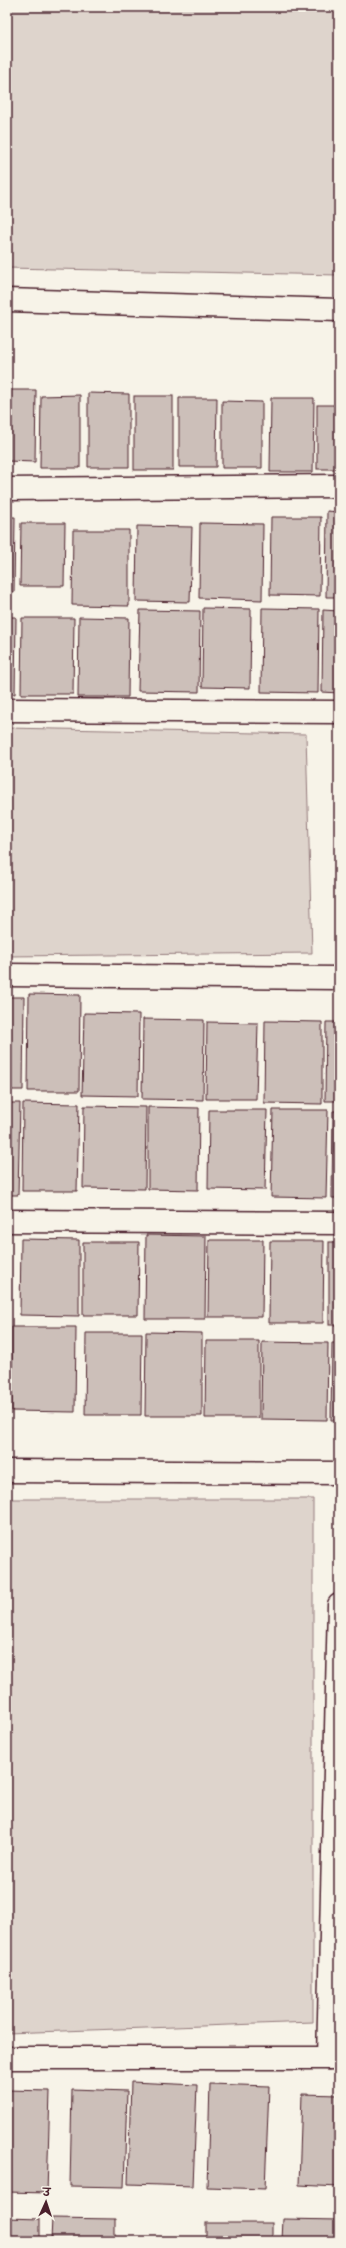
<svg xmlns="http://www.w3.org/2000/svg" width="346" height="2248" viewBox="0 0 346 2248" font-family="'Indie Flower','Playpen Sans Deva',sans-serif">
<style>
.green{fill:#ded4cc;stroke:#947a7c}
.building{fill:#ccbfb9;stroke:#4a1f2b}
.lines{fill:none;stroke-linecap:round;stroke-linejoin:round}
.street-casing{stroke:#4a1f2b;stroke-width:25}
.secondary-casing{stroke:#4a1f2b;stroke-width:25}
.street{stroke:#f7f3e8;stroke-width:22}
.secondary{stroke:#f7f3e8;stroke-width:22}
</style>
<rect width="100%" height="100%" fill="#f7f3e8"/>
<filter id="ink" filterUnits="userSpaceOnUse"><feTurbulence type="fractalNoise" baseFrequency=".025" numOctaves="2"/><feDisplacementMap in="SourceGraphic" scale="8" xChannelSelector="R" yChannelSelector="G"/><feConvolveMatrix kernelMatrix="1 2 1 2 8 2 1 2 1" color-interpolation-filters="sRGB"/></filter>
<g filter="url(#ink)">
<!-- green -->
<g class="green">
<polygon points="7,7 339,7 339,275 7,268"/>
<polygon points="7,728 306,734 312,953 7,956"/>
<polygon points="7,1499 313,1499 313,2022 7,2033"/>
</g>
<!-- building -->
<g class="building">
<polygon points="7,390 36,390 35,462 7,461"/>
<polygon points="88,393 129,394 129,467 88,467"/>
<polygon points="80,395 80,468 40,468 41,396"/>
<rect x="134" y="396" width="39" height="74"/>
<polygon points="179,398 217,398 216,467 179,467"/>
<polygon points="271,398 314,398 313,472 270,472"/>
<polygon points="222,401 262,402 262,468 222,468"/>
<rect x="317" y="405" width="22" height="64"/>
<polygon points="327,511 339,512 339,597 326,597"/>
<polygon points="7,517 15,517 14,592 7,592"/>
<polygon points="271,517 321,517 320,596 270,595"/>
<polygon points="21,523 65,523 64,586 20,586"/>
<polygon points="200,523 263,524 262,600 199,598"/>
<polygon points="137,526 192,527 190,602 136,601"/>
<polygon points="73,530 129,530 129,606 72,605"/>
<polygon points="203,608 251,609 250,688 202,687"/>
<polygon points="262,608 319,609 318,693 261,692"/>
<polygon points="140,610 200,611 199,692 138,691"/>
<polygon points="323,610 339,611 339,693 322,692"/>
<polygon points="7,617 16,617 15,694 7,693"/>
<polygon points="79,617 129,618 128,697 78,697"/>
<polygon points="22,618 74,618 73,694 21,694"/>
<polygon points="29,994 80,995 79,1091 28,1091"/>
<polygon points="7,997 24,997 23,1090 7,1090"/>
<polygon points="84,1013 139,1014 138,1096 82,1095"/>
<polygon points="143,1019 204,1020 203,1100 142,1099"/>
<polygon points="265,1021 322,1022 322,1104 264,1103"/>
<polygon points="207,1022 258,1023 256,1099 206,1099"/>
<polygon points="326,1022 339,1022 339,1101 325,1101"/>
<polygon points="7,1103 20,1103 18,1195 7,1195"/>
<polygon points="23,1103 79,1104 77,1191 22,1191"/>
<polygon points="84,1106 146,1107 145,1189 83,1188"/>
<polygon points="148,1107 199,1108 198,1190 148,1189"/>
<polygon points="209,1110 267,1110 265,1190 208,1189"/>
<polygon points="273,1110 328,1110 326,1198 271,1197"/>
<polygon points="333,1111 339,1111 339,1198 332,1198"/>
<polygon points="146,1235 206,1236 205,1319 145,1319"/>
<polygon points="21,1239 79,1240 79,1316 20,1315"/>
<polygon points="209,1240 263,1240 262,1317 208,1317"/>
<polygon points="270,1241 324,1241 323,1323 269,1323"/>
<polygon points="83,1242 139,1242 138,1315 83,1315"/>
<rect x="329" y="1242" width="10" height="83"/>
<rect x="7" y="1324" width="2" height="88"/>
<polygon points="12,1327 76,1327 75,1412 12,1411"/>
<polygon points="146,1332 202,1333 202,1416 145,1416"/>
<polygon points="86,1333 142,1333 141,1415 85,1415"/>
<polygon points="206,1341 259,1341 259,1418 205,1418"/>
<polygon points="262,1342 328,1343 327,1420 261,1419"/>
<polygon points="332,1343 339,1343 339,1420 331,1420"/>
<polygon points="131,2082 197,2085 193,2186 128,2184"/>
<polygon points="210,2084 269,2086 265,2189 207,2187"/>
<polygon points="72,2089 127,2091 124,2187 70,2186"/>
<polygon points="7,2090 50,2091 47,2193 7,2192"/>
<polygon points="302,2094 339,2095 339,2187 299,2185"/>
<polygon points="7,2218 40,2219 40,2241 7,2241"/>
<polygon points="52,2218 115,2219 115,2241 51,2241"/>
<polygon points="283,2219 339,2220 339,2241 282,2241"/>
<rect x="206" y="2223" width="66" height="18"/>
</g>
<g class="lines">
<defs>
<g id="street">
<polyline points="7,489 339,486"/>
<polyline points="7,710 339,712"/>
<polyline points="7,975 339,978"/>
<polyline points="7,1221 339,1223"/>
<polyline points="7,1471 339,1473"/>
<polyline points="7,2058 339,2058"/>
<polyline points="328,2058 339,1605"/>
</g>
<polyline id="secondary" points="7,300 339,310"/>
</defs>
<!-- street casing -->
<use href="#street" class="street-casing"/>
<!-- secondary casing -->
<use href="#secondary" class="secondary-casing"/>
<!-- street -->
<use href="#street" class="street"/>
<!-- secondary -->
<use href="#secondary" class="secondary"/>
</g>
</g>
<!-- margin -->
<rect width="346" height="2248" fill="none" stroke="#f7f3e8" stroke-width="24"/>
<rect x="12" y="12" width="322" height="2224" fill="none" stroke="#4a1f2b" stroke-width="1.5" filter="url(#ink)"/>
<!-- north arrow -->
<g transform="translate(46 2202) rotate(3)" stroke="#f7f3e8" stroke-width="3" paint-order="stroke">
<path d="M0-3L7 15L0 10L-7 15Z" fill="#4a1f2b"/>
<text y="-6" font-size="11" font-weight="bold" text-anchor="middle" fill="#4a1f2b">उ</text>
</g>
</svg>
